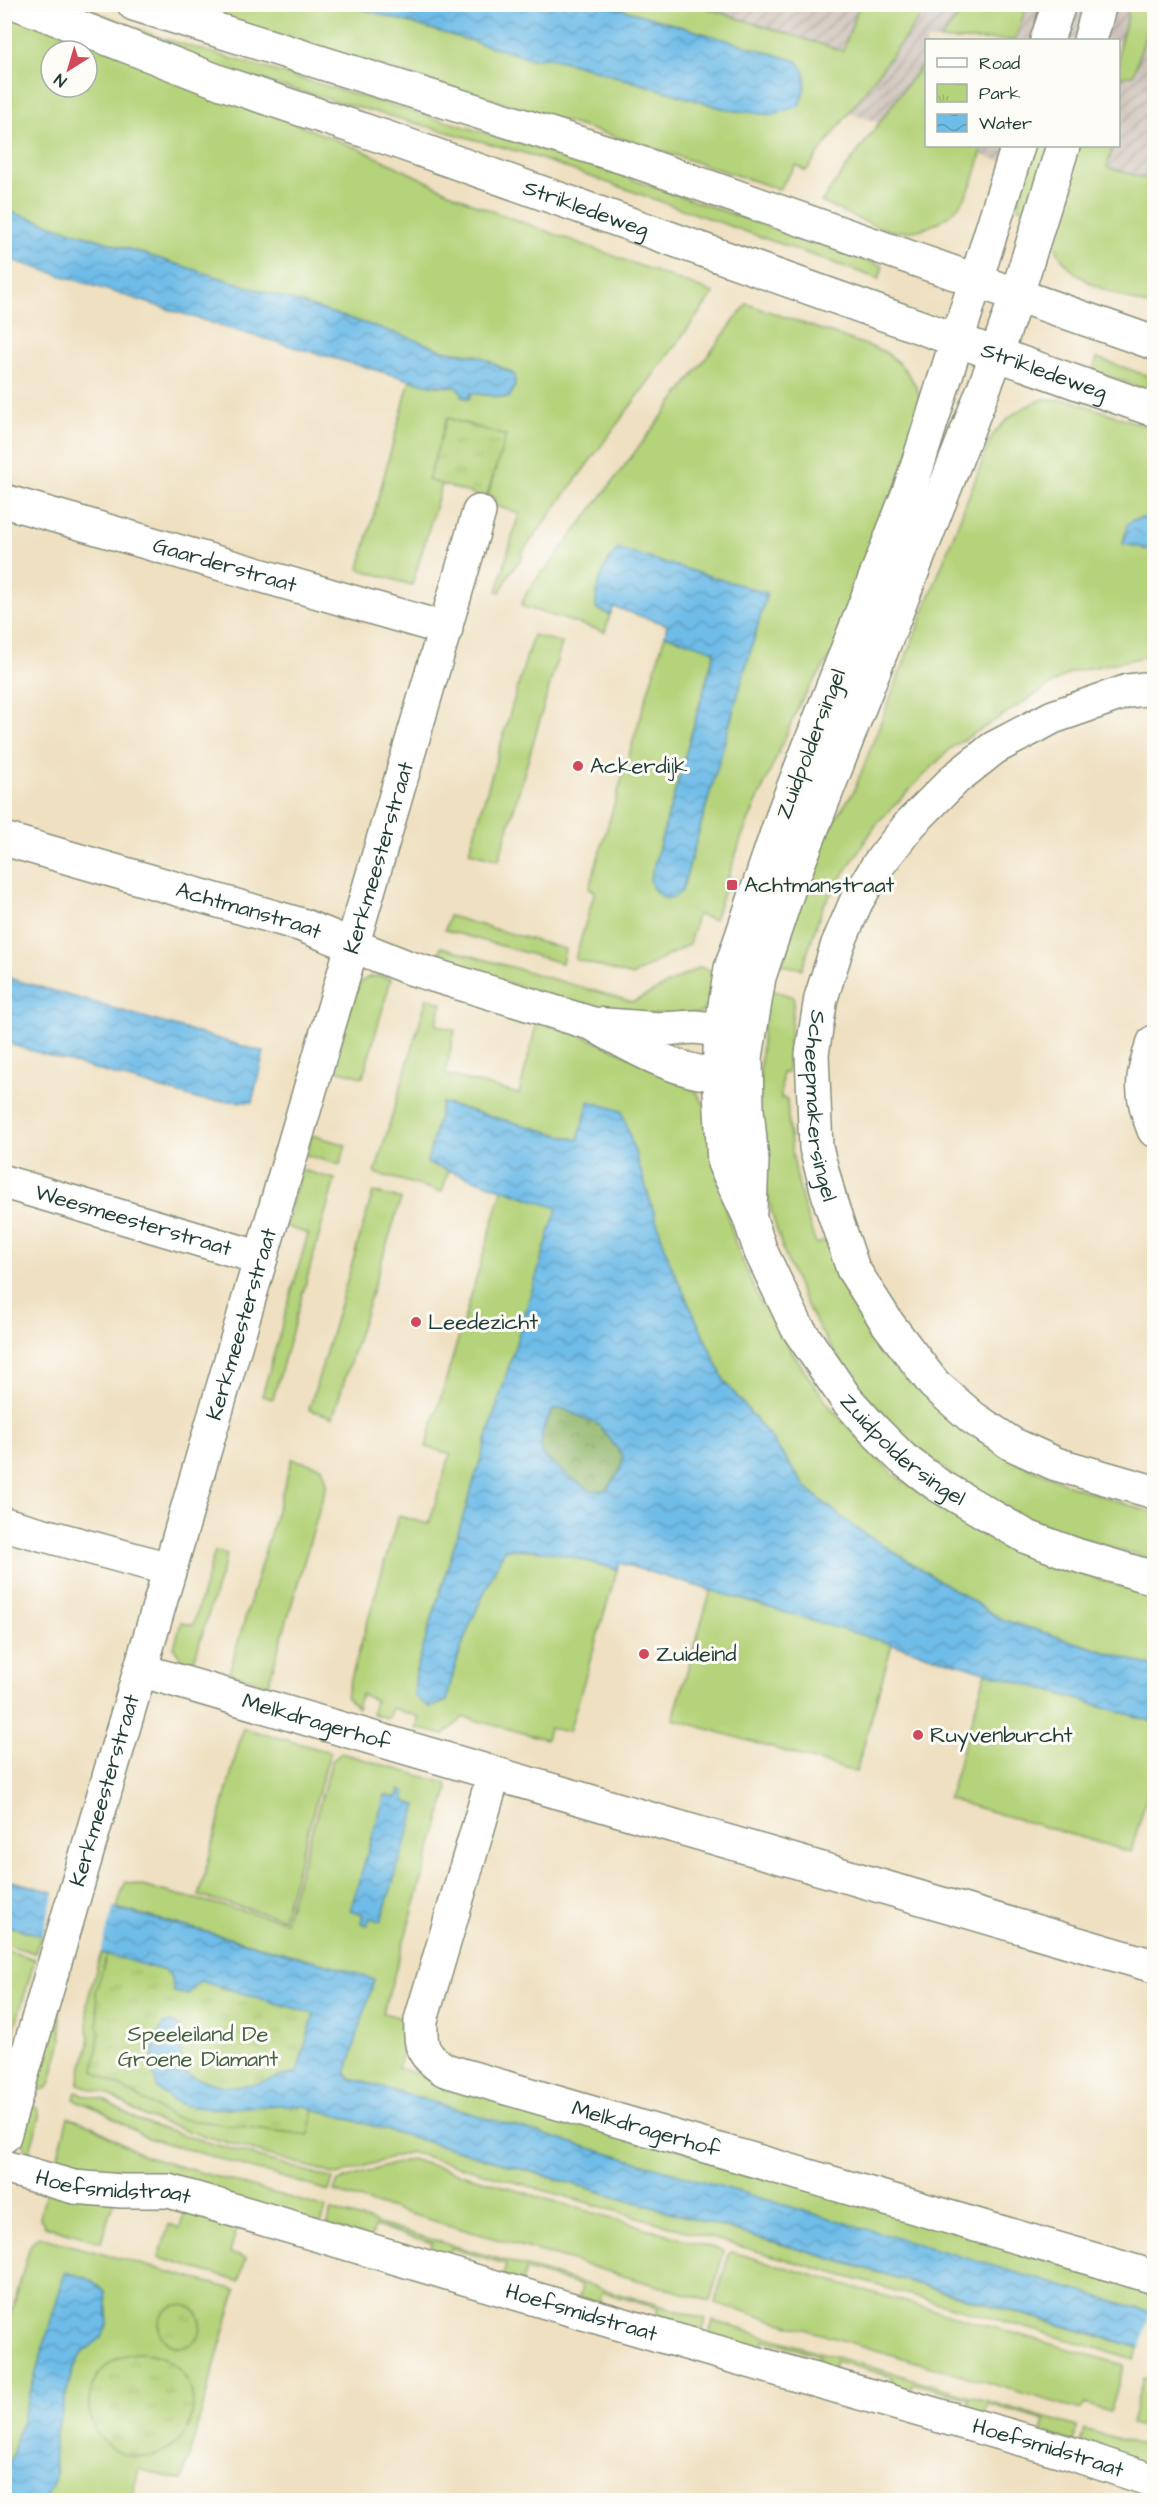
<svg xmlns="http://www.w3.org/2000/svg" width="1159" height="2505" viewBox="0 0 1159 2505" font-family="'Architects Daughter',sans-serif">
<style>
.industrial{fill:url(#industrial-furrows)}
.grass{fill:#b5d37a;stroke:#6a8857;stroke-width:1.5;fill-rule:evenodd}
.forest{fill:url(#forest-crowns);stroke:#58794f;stroke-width:1.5}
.park{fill:url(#park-tufts);stroke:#6a8857;stroke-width:1.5}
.water{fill:url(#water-waves);stroke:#467c8e;stroke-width:1.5;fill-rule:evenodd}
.pier{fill:#efe0c1}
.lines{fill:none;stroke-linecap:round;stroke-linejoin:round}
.minor-casing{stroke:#878e7a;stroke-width:36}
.tertiary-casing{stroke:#878e7a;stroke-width:36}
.primary-casing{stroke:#878e7a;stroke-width:36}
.minor{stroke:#fff;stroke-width:33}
.tertiary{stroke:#fff;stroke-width:33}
.primary{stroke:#fff;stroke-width:33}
.poi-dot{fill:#d1495b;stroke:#fdfcf7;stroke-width:2}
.labels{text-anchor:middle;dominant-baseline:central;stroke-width:6;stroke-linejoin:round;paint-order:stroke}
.street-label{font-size:22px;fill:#1f3d34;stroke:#fdfcf7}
.poi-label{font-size:22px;fill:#1f3d34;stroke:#fdfcf7;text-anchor:start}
.park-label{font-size:22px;fill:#446246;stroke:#fdfcf7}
</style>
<defs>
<pattern id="industrial-furrows" width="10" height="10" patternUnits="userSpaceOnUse" patternTransform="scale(1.5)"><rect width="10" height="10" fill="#cdc2b9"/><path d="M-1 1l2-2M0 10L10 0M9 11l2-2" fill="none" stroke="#a69f97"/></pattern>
<pattern id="forest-crowns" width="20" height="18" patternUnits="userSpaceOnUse" patternTransform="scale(1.5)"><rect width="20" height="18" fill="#90b56a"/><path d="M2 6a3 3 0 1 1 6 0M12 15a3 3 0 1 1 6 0" fill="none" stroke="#759458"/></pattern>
<pattern id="park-tufts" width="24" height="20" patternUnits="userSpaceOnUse" patternTransform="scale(1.5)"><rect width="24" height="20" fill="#b5d37a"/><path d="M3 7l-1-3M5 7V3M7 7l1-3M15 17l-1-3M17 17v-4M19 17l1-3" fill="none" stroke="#9bb66a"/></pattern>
<pattern id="water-waves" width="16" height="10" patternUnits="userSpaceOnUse" patternTransform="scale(1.5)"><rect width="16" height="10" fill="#6ebce8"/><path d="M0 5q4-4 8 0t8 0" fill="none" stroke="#5a9abd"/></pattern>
</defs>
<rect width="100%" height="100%" fill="#fdfcf7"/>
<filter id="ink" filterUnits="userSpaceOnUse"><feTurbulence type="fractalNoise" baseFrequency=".0167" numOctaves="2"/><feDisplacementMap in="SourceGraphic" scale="12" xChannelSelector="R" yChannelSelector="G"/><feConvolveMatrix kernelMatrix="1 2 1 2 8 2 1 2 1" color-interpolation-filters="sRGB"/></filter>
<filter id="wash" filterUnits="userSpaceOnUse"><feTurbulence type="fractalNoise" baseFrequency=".008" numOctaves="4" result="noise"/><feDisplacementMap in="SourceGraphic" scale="24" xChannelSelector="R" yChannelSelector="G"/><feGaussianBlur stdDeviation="1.35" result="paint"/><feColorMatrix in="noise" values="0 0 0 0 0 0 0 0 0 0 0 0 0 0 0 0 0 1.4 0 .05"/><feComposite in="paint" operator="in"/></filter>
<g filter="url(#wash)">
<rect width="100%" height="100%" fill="#efe0c1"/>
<!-- industrial -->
<polygon class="industrial" points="493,5 1154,5 1154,210 953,146 1118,146 1118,40 926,40 926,137"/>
<!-- grass -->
<g class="grass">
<polygon points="52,5 80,5 155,36 558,154 883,266 879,279 527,154 202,64"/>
<polygon points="177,5 349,5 532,59 545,57 571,63 728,110 772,115 797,61 608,5 696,5 843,51 859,5 929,5 806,171 796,165 779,189 643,145"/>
<polygon points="967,5 1027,5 1015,40 940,40"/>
<polygon points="1125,5 1154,6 1134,74 1119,78 1119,47 1128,15"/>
<path d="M4 8 362 150 476 205 714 293 521 554 523 556 510 573 500 592 497 591 519 513 493 505 495 498 488 495 505 436 448 418 428 480 442 484 412 585 359 569 410 380 436 386 456 387 469 399 471 393 505 398 512 393 515 386 511 372 476 355 442 350 408 337 5 210ZM51 51H87V87H51Z"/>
<path d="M926 59V146H983C979 161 975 179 967 194 951 222 917 238 885 229 862 222 842 211 821 202Z"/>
<polygon points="1035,146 1049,146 1029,211 1017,207"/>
<path d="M1076 146H1113L1107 167 1154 181V308C1113 293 1052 279 1052 225 1052 210 1070 163 1076 146Z"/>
<path d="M747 304 883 351C905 365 919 383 923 410L844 636 800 703 742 836 714 920 697 915 689 944 632 976 575 959 595 891 589 888 665 635 715 650 650 879 673 898 682 891 767 593 618 549C600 569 599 582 596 608L610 615 605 632 521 606 526 594 542 571H545Z"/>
<polygon points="1097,358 1154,378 1154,392 1093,371"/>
<path d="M1044 399 1070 400 1154 429V516L1133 520 1143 549 1154 550V655L1071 672 951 748 877 823 823 906 802 969 782 965 810 857 854 791 992 436C1007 417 1021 407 1044 399Z"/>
<polygon points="533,635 562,643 499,860 469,852"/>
<polygon points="449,916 565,949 562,963 445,930"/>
<polygon points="441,947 633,1002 700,967 721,974 708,1005 700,1013 618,1015 436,962"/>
<polygon points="379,976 391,979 363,1077 332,1069 355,986 369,977"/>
<path d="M765 988 794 997 787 1073H782L781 1098 787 1099C789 1149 799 1197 816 1244L826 1241 852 1297 883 1345 914 1382 1021 1464 1071 1486 1154 1513V1560C1107 1545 1057 1534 1013 1511 900 1455 814 1352 777 1231 768 1201 760 1169 759 1138 757 1088 763 1038 765 988Z"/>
<polygon points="427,998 442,1003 436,1025 455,1030 445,1074 519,1094 537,1022 574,1032 685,1080 698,1094 708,1112 719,1187 736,1245 758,1298 791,1351 827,1403 859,1439 892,1473 978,1532 1041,1562 1154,1596 1154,1667 1001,1619 857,1529 807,1489 768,1434 725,1382 670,1263 578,1140 442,1103 428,1163 449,1169 442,1192 375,1173"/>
<polygon points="312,1135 346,1145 340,1165 306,1155"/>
<polygon points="301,1170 335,1179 273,1399 262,1396 308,1234 285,1226"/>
<path d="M503 1188 558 1207 416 1671 447 1701C456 1648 482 1597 505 1549L551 1551 617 1570 569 1732 549 1728 546 1739 464 1717 444 1735 416 1728 419 1717 392 1708 388 1718 372 1714 375 1700 361 1694 357 1708 346 1696 398 1516 429 1524 450 1454 426 1447Z"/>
<polygon points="373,1192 401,1199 333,1417 309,1410"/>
<polygon points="292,1459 322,1467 327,1483 268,1685 229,1673"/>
<polygon points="215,1551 227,1554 193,1664 181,1659 174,1648 181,1622 193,1625"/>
<polygon points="711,1590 892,1644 856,1772 673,1719"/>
<polygon points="986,1672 1154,1722 1154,1771 1131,1852 948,1799"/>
<polygon points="243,1728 330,1752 283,1918 199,1896"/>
<polygon points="341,1753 446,1783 448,1790 383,2013 409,2020 398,2068 1154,2288 1150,2312 350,2078 346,2074 338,1967 117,1908 125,1882 285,1921 332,1761"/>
<polygon points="4,1925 41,1935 35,1953 5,1944"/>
<polygon points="5,1950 35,1959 5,2061 4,1950"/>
<polygon points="101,1953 165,1971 304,2106 1138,2348 1135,2359 410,2152 337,2175 181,2129 146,2117 108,2094 78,2084 89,2044 87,2002"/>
<polygon points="58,1999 62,2041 50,2084 47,2088 39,2090 33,2087"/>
<polygon points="76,2092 106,2101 140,2121 156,2127 333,2179 329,2191 145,2137 100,2110 74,2099"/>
<path d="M28 2105 37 2108 40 2117 28 2157C17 2135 21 2128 28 2105Z"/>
<polygon points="68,2117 92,2126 146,2157 326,2208 321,2224 55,2168"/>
<polygon points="410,2159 724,2251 710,2301 334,2192 338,2181"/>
<polygon points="46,2192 114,2200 101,2242 45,2226 40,2218"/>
<polygon points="185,2210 238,2225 230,2253 246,2258 239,2281 159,2258 169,2224 180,2228"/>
<polygon points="331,2210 706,2319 702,2334 655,2321 658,2308 602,2292 599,2305 579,2298 582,2286 526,2270 522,2282 503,2277 506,2264 451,2248 447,2261 429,2256 432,2243 375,2226 371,2238 327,2226"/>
<polygon points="40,2237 236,2290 182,2481 139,2469 131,2500 60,2500 46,2497 55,2478 54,2443 72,2371 82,2353 102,2337 105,2291 5,2479 5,2337 30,2246 34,2240"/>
<polygon points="732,2252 1124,2365 1110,2412 1085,2404 1081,2410 715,2303 729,2253"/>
<polygon points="713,2321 1077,2427 1073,2442 1042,2432 1045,2420 988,2404 984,2416 966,2411 970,2399 913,2383 910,2394 889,2388 892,2377 836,2361 833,2372 816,2368 819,2355 764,2340 760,2351 708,2337"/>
<polygon points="1143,2378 1154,2382 1154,2430 1131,2424"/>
<polygon points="1084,2429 1154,2449 1154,2466 1080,2444"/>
</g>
<!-- forest -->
<path class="forest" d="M554 1409H564L599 1425 623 1456 621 1469 607 1490 592 1491 570 1478 542 1455C539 1437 544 1424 554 1409Z"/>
<!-- park -->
<g class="park">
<polygon points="447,418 506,436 486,498 428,480"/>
<polygon points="110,1944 333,2009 309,2135 174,2118 94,2071 99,2036 96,1991"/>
<circle cx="180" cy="2326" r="21"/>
<circle cx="141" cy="2405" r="52"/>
</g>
<!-- water -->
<g class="water">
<path d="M541 4 550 7 553 4 608 5 797 61C811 75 805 89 799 106L772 115 729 110 571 63 545 57 532 59 349 5Z"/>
<polygon points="4,210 408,337 442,350 481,357 515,375 515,386 509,398 471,393 469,399 462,397 462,392 456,387 425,384 241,332 5,258"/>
<polygon points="1154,516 1154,550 1123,544 1127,525 1133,520"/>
<path d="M618 549 767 593 682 891 673 898H663L653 889 650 879 715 651 665 635 667 625 614 607 610 615 596 608C596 584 602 567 618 549Z"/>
<polygon points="5,977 264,1052 252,1102 200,1100 5,1043"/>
<path d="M589 1101 622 1111 670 1263 725 1382 768 1434 807 1489 857 1529 1001 1619 1154 1667V1722L619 1563 617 1570C580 1559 545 1547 505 1549 482 1597 456 1648 447 1701L430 1708 414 1696 416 1671 557 1208 427 1163 442 1103 578 1140ZM554 1409H564L599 1425 623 1456 621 1469 607 1490 592 1491 570 1478 542 1455C539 1438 543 1423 554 1409Z"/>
<polygon points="400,1790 406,1792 404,1801 417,1805 381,1921 370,1918 367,1925 361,1923 363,1915 350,1911 385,1795 397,1798"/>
<path d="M4 1879 338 1967 374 1980 346 2074 350 2078 1154 2313V2352L304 2106C296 2106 288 2105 281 2105 248 2105 178 2121 157 2086 155 2083 155 2076 154 2073 150 2056 154 2038 164 2024L172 2022 180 2028 181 2062 185 2073C205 2083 228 2089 250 2085 266 2082 281 2075 297 2073L314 2014 200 1981 188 1995 174 1992 170 1975 165 1971 5 1925Z"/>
<polygon points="65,2272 87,2278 105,2291 108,2323 102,2337 82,2353 72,2371 54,2443 55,2478 45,2500 5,2500 5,2479"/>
</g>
<!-- pier -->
<g class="pier">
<polygon points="55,1889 114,1905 100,1955 41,1939"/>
<polygon points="1151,2309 1154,2310 1154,2355 1139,2351"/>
</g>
</g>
<g filter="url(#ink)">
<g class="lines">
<defs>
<g id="minor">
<polyline points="1047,40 1059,4"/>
<polyline points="1090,40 1100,4"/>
<polyline points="976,280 1018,146"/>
<polyline points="1017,294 1063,146"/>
<path id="s1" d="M4 501 446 629"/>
<path id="s2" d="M1154 688 1128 691 1053 717 994 748 956 778 911 823 878 865 856 902 838 944 821 998 812 1054 816 1148 831 1204 853 1269 888 1324 934 1384 973 1418 1012 1444 1056 1464 1154 1492"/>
<path id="s3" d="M4 839 302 925 407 967 593 1024 660 1029 695 1027 721 1030 746 1057C739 1062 727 1072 718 1073 684 1077 621 1041 593 1024"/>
<path d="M1154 1042C1140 1076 1140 1096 1154 1130"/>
<path id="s4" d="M4 1182 261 1258"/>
<polyline points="4,1524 169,1569"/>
<path id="s5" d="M140 1670 1154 1966"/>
<path id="s6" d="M494 1774 421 2020C420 2048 422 2055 445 2070L1154 2277"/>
<path id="s7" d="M4 2136C160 1594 323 1054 479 512"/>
<path id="s8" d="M4 2167 74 2187 122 2191H169L665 2337 1073 2454 1154 2481"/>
</g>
<g id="tertiary">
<path id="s9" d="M976 280 910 489 785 809 731 968 721 1030 719 1073 724 1163 749 1216 761 1252 797 1327 847 1400 874 1430 903 1459 938 1485 1027 1537 1076 1555 1154 1578"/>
<polyline points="750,1211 752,1161 747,1109 746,1057 759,977 790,885 991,370 1017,294"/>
</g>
<g id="primary">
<path id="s10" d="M19 4 222 83 390 139 1154 410"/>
<polyline points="134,4 626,158 1154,343"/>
</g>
</defs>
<!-- minor casing -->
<use href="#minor" class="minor-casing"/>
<!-- tertiary casing -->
<use href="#tertiary" class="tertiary-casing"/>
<!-- primary casing -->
<use href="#primary" class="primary-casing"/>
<!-- minor -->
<use href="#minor" class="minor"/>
<!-- tertiary -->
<use href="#tertiary" class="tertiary"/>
<!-- primary -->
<use href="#primary" class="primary"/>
</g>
</g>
<!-- markers -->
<g class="poi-dot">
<circle cx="578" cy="766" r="6"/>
<rect x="726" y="879" width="12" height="12" rx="3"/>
<circle cx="416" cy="1322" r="6"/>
<circle cx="644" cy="1654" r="6"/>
<circle cx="918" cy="1735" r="6"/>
</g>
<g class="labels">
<!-- street labels -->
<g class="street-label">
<text stroke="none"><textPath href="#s10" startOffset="603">Strikledeweg</textPath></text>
<text stroke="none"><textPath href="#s10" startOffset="1089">Strikledeweg</textPath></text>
<text stroke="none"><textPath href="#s1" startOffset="230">Gaarderstraat</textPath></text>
<text transform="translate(811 744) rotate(-69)">Zuidpoldersingel</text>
<text stroke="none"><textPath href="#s7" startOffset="1332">Kerkmeesterstraat</textPath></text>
<text stroke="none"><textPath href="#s3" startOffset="255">Achtmanstraat</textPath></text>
<text stroke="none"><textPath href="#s2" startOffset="592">Scheepmakersingel</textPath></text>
<text stroke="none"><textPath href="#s4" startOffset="135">Weesmeesterstraat</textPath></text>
<text stroke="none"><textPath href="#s7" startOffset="846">Kerkmeesterstraat</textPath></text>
<text stroke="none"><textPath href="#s9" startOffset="1270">Zuidpoldersingel</textPath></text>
<text stroke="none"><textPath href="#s5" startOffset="184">Melkdragerhof</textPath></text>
<text stroke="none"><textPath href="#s7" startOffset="360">Kerkmeesterstraat</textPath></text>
<text stroke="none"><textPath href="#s6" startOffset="526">Melkdragerhof</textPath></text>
<text stroke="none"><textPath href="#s8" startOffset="112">Hoefsmidstraat</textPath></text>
<text stroke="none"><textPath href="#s8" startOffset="598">Hoefsmidstraat</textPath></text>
<text stroke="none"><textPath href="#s8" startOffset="1084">Hoefsmidstraat</textPath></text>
</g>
<!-- poi labels -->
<g class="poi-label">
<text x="590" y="766">Ackerdijk</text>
<text x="744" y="885">Achtmanstraat</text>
<text x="428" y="1322">Leedezicht</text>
<text x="656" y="1654">Zuideind</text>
<text x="930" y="1735">Ruyvenburcht</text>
</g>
<!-- park labels -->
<g class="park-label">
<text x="198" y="2034">Speeleiland De<tspan x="198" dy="25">Groene Diamant</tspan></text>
</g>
</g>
<!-- margin -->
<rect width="1159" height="2505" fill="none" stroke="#fdfcf7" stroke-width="24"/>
<!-- legend -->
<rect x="925" y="39" width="195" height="108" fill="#fdfcf7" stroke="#a4b0a9" stroke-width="1.5"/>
<rect x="937" y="58" width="30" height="9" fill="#ffffff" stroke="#a4b0a9" stroke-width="1.5"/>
<text x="979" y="69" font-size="18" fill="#1f3d34">Road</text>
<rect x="937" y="84" width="30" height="18" fill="url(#park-tufts)" stroke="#a4b0a9" stroke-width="1.5"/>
<text x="979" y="99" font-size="18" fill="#1f3d34">Park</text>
<rect x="937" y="114" width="30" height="18" fill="url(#water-waves)" stroke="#a4b0a9" stroke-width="1.5"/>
<text x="979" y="129" font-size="18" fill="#1f3d34">Water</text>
<!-- north arrow -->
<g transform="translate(69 69) rotate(217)"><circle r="28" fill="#fdfcf7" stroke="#a4b0a9" stroke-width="1.5"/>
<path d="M0-4.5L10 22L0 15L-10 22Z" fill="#d1495b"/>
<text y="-9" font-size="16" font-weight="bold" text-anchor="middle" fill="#1f3d34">N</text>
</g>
</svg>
